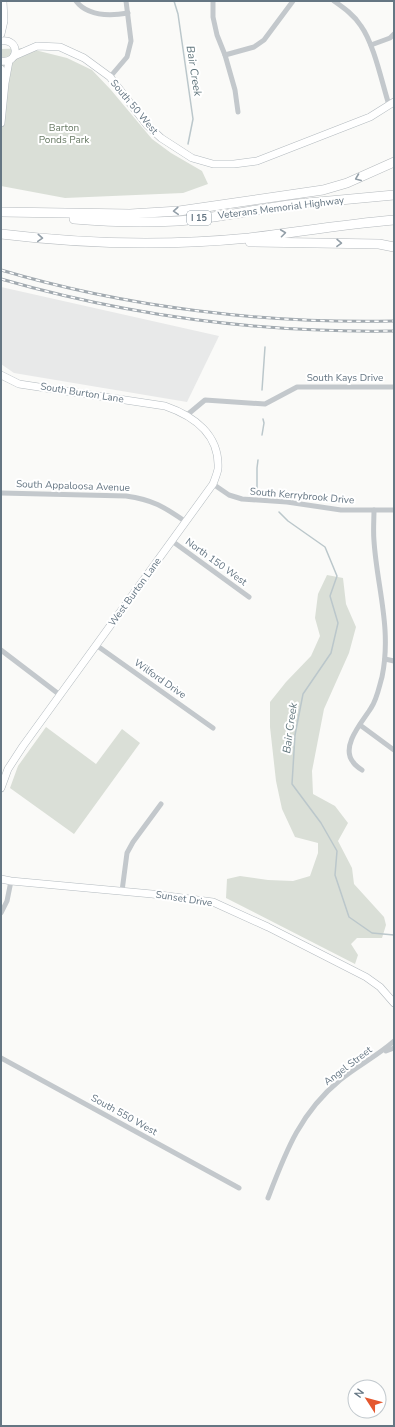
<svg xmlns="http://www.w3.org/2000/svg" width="395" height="1427" viewBox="0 0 395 1427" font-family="'Nunito Sans',sans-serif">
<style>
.built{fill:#e8e9e9}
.green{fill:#dadfd7}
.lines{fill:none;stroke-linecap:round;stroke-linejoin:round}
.stream{stroke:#bbc7cb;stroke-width:1.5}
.secondary-casing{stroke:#b3babf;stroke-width:8}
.highway-casing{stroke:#b4b9bd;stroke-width:10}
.street{stroke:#c3c8cc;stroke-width:5}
.secondary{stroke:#fff;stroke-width:7}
.highway{stroke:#fff;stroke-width:9}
.rail-casing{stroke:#a2aab0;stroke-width:3}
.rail{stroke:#fff;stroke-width:1.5;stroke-dasharray:4.5;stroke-linecap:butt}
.oneway{stroke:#939fa8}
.labels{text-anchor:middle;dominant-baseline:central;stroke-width:4;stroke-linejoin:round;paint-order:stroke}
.shield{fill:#fff;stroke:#939fa8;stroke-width:1}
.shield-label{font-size:9px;font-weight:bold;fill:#657683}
.street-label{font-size:10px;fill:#657683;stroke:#fff}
.park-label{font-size:10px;fill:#687a64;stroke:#fff}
.water-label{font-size:11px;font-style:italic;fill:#60757c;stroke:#fff}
</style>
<rect width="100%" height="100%" fill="#fafaf8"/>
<!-- built -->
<polygon class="built" points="1,287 219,336 187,402 14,373 1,364"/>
<!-- green -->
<g class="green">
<polygon points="27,48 67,58 92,70 111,90 152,139 171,153 202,171 208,184 183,193 65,198 1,186 1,49"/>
<polygon points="327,575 343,578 346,604 356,627 349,653 324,709 312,771 313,794 335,806 348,823 338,841 352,868 354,884 384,917 386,925 382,938 357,938 351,944 358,955 355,964 226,898 227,879 240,876 268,880 293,881 310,876 318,853 318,843 295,837 282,809 276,781 270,727 270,702 286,682 311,656 320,636 315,618 318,594"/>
<polygon points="46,727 96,764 122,729 140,743 74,834 10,788 18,766"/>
</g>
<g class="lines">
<!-- stream -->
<g class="stream">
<polyline points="174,1 178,14 193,119 188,144"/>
<polyline points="262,390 265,347"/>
<polyline points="262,435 264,423 263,419"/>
<polyline points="257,491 257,468 258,460"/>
<polyline points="279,512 288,521 325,547 337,576 330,596 338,623 331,653 303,694 295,735 292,784 321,823 337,851 335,875 349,917 372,933 394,935"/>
</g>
<defs>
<g id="secondary">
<polyline points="1,34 4,21 3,1"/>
<path d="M1 41C20 38 20 64 1 61"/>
<polyline points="14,56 37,46 60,47 84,58 110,77 147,125 161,138 192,158 213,164 234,164 257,161 370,117 394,102"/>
<polyline points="1,69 4,81"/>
<polyline points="1,123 5,83 9,61"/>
<path d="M1 375 19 384 165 406C194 416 220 435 218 469 217 474 215 479 213 484L23 746 8 769 1 788"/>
<polyline points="1,879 11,881 152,894 213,902 268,927 366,977 380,987 394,1003"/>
</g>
<g id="highway">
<polyline points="2,212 130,214 179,211 323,190 347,183 394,162"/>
<path d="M74 219C108 222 143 223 177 221 218 218 257 209 297 204 329 201 362 198 394 195"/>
<path d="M1 234C83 244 167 246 249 238 298 232 346 224 394 220"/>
<polyline points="250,242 379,244 394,247"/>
</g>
</defs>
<!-- secondary casing -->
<use href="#secondary" class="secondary-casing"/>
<!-- highway casing -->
<use href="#highway" class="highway-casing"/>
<!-- street -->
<g class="street">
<path d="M76 1C88 17 110 16 128 13"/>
<polyline points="213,1 213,17 217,35 225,55 235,90 238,112"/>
<path d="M334 1C344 8 354 15 361 26 374 44 382 83 389 105"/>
<polyline points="371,45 390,38 394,34"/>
<polyline points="225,55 254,47 264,40 293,1"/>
<polyline points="110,77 127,57 131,41 126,1"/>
<polyline points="187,415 205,400 265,404 297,387 394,387"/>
<polyline points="213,484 229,495 242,499 287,502 341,510 394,510"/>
<path d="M1 493 126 496C153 500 163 506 186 522"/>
<polyline points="172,541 249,597"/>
<polyline points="96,645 213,728"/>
<polyline points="1,650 60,695"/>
<polyline points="385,659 394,661"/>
<polyline points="360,725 394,750"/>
<path d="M362 770C359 768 355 765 353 762 340 746 363 721 371 708 377 699 379 687 382 677 392 629 377 587 374 541 373 531 374 520 374 510"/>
<polyline points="122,891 127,853 133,842 161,804"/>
<polyline points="1,913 7,901 11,881"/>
<polyline points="386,1051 394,1048"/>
<polyline points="1,1058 239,1188"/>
<path d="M268 1198C286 1151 300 1113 340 1080 357 1066 377 1056 394 1041"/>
</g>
<!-- secondary -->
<use href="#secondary" class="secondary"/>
<!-- highway -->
<use href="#highway" class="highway"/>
<defs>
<g id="rail">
<path d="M1 270C125 307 264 324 394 321"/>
<path d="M1 279C129 316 261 333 394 331"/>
</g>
</defs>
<!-- rail casing -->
<use href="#rail" class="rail-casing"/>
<!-- rail -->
<use href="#rail" class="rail"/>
</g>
<!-- one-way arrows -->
<defs><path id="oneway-chevron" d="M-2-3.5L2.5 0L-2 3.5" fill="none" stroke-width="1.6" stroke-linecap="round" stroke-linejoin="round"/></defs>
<g class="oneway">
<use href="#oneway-chevron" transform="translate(358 178) rotate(158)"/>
<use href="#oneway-chevron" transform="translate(176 211) rotate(176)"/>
<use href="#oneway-chevron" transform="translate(283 233) rotate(-7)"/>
<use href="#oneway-chevron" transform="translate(40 238) rotate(4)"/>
<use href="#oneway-chevron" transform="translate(339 243) rotate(1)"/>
</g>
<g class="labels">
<!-- shield labels -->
<rect class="shield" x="187" y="211" width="24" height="14" rx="3"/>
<g class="shield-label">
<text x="199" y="218">I 15</text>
</g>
<!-- street labels -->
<g class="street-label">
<text transform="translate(134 107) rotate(50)">South 50 West</text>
<text transform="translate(281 208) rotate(-7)">Veterans Memorial Highway</text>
<text x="345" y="378">South Kays Drive</text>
<text transform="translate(82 393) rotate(9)">South Burton Lane</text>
<text transform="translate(73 486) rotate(2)">South Appaloosa Avenue</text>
<text transform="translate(302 496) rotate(5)">South Kerrybrook Drive</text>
<text transform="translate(216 562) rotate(36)">North 150 West</text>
<text transform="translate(135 592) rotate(-54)">West Burton Lane</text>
<text transform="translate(160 679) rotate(35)">Wilford Drive</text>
<text transform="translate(184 899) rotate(9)">Sunset Drive</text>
<text transform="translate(348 1066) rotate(-37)">Angel Street</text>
<text transform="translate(124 1115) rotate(29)">South 550 West</text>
</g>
<!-- park labels -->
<g class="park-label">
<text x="64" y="128">Barton<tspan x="64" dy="12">Ponds Park</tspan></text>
</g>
<!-- water labels -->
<g class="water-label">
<text transform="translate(194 71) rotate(81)">Bair Creek</text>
<text transform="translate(290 728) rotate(-82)">Bair Creek</text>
</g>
</g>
<!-- border -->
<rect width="395" height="1427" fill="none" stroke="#657683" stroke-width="4"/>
<!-- north arrow -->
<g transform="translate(367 1399) rotate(306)"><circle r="19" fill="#ffffff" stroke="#c1c8cd"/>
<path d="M0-3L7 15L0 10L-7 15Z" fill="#e4572e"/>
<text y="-6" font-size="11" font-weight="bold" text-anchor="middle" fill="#657683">N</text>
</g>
</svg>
